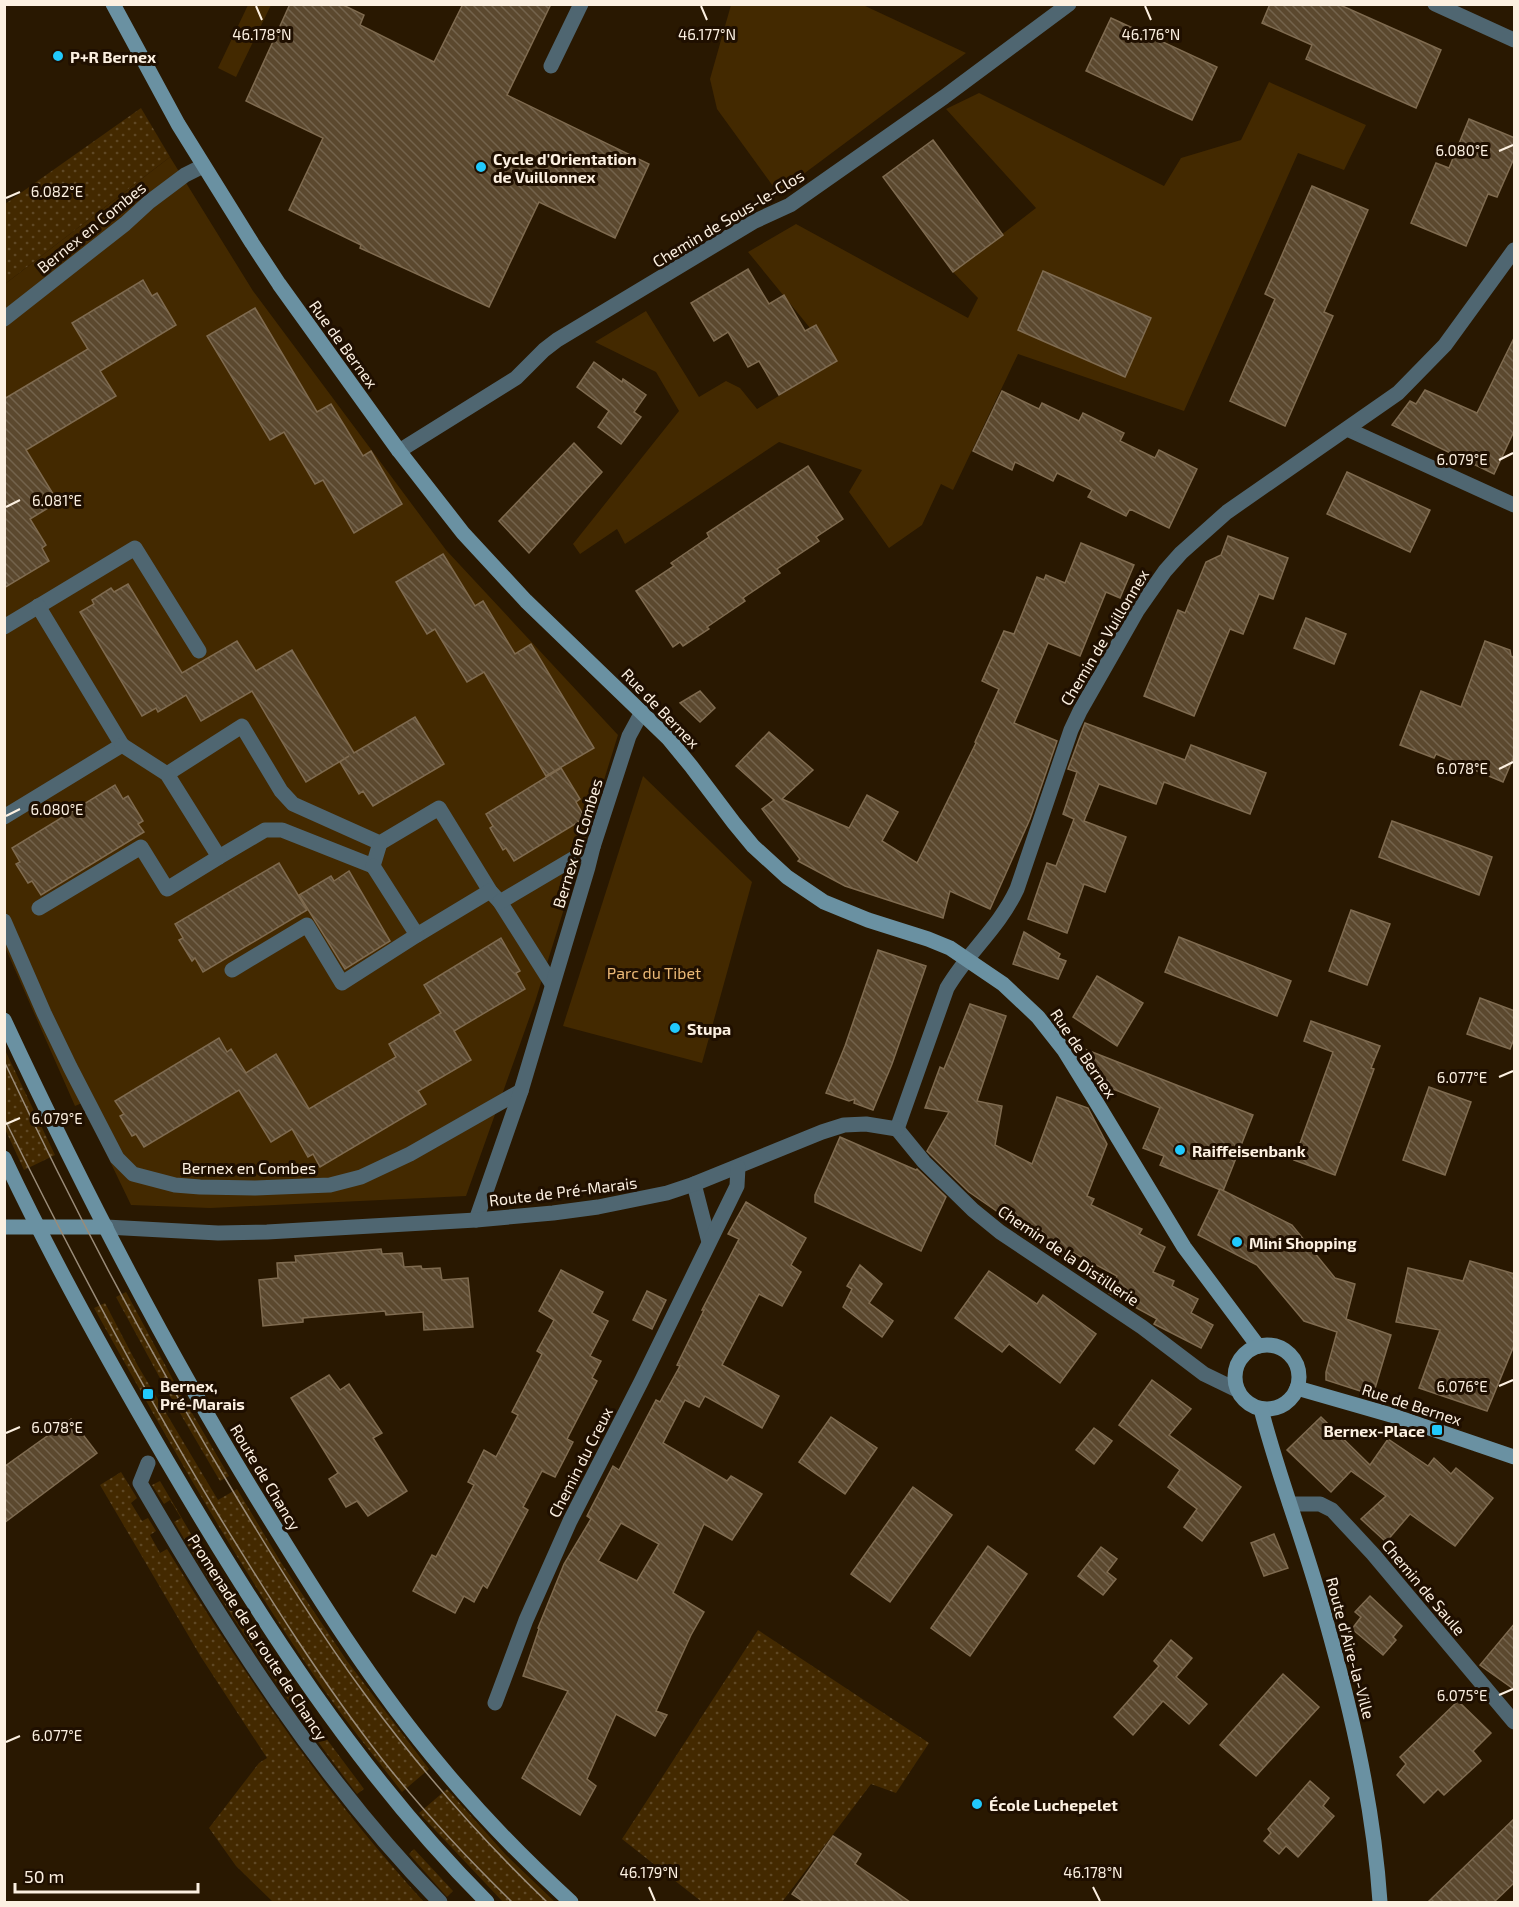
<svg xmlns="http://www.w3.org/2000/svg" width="1519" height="1907" viewBox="0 0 1519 1907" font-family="'Exo 2',sans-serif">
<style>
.grass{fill:url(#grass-dots)}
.park{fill:#432900}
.building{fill:url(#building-back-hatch);stroke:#7f6b50;stroke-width:1.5;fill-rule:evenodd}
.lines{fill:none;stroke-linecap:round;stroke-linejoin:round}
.street{stroke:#4f6671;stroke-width:15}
.secondary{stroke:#6a91a2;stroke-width:15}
.tram{stroke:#9a8c79;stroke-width:1.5}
.ticks{fill:none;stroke:#fcf0e1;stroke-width:2}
.poi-dot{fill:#21c9fd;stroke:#1f0f00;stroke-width:2}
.labels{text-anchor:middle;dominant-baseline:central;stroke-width:6;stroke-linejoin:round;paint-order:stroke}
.poi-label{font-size:16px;font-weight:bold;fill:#fcf0e1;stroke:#1f0f00;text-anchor:start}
.street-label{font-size:16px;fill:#fcf0e1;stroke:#1f0f00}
.park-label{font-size:16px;fill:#ecb976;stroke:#1f0f00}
.ticks-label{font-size:15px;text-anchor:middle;fill:#fcf0e1;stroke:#1f0f00;stroke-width:6;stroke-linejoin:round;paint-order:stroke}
</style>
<defs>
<pattern id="grass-dots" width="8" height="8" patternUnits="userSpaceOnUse" patternTransform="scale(1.5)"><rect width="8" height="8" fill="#432900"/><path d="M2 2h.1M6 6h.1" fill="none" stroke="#5f4825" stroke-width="1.8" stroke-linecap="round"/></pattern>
<pattern id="building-back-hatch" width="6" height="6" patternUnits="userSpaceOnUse" patternTransform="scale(1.5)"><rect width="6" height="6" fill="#5b482e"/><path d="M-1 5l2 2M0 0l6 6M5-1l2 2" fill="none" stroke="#73634c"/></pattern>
</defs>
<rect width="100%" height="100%" fill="#291801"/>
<!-- grass -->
<g class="grass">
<polygon points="141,108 170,157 5,284 5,204"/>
<polygon points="4,1048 55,1155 24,1170 5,1129"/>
<polygon points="126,1292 178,1389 229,1476 220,1481 167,1391 116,1297"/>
<path d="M105 1303 138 1366 218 1500 237 1489 282 1564 347 1661 429 1769 402 1792C375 1757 347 1723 322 1687 238 1566 166 1437 94 1308Z"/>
<path d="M121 1472 137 1498 131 1503 142 1521 148 1518 156 1531 150 1535 160 1553 167 1549C244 1674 325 1794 424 1902H273L236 1866 209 1828 259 1763 267 1758 201 1657 100 1485Z"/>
<path d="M160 1481 207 1561 287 1686 364 1789 357 1794C290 1707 230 1616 174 1522L181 1518 170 1500 164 1504 152 1485Z"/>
<polygon points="758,1630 929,1743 896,1793 871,1784 782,1902 702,1902 622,1839"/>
<polygon points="447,1789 506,1855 555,1902 503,1902 419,1813"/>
<polygon points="414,1849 453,1891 447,1897 409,1854"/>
</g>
<!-- park -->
<g class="park">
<polygon points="248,5 271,5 236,77 218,68"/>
<polygon points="731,5 863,5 966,53 778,193 717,109 710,79"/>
<polygon points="1269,82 1366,125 1344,170 1298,153 1184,411 1018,354 953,490 941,484 922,525 889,548 849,492 862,470 779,442 625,544 617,529 580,554 573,544 679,411 656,372 595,342 646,311 699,397 726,381 740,388 757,409 837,361 748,252 796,224 968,318 978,298 953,272 1036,208 946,109 979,93 1164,186 1181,158 1241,140"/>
<polygon points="170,157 253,291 446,550 618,735 535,1002 466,1196 210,1208 131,1205 82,1103 75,1106 5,947 5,284"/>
<polygon points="643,776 752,882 702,1063 563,1026"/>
</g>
<!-- building -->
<g class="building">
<polygon points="290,4 341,4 364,15 360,25 434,62 463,4 551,4 507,95 649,164 615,238 539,202 489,307 360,248 361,245 289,210 323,138 246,101"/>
<polygon points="1270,4 1338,4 1441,50 1416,108 1306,59 1312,45 1262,23"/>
<polygon points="1111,18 1217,67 1192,120 1086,71"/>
<polygon points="1469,119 1515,138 1515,156 1497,197 1488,194 1466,246 1411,223 1436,163 1449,168"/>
<polygon points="933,140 1003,235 953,272 883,177"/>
<polygon points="1312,186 1368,210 1324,312 1333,316 1285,426 1230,401 1275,299 1265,294"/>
<polygon points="748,269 769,304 784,295 805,331 816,325 837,361 779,395 759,361 748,367 728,332 714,341 691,303"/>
<polygon points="1043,271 1151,318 1125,377 1018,330"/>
<polygon points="143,280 152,296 157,293 176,325 100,371 116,396 26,450 58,502 30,519 46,545 42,548 49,561 4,588 4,399 88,349 72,323"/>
<polygon points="255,308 317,412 331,404 363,456 371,451 402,504 354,533 323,480 315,484 284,432 270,440 207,336"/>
<polygon points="1515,336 1515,429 1494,474 1392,425 1410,401 1416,404 1425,390 1477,413"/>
<polygon points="594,362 622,382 623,379 646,395 634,412 641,417 621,444 598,427 609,411 577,387"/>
<polygon points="1002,391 1039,409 1042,403 1079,421 1083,413 1124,433 1120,441 1155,458 1159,450 1197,469 1169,528 1130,509 1126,516 1088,497 1092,490 1057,473 1053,481 1015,462 1012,470 973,451"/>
<polygon points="574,443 602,472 529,553 499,521"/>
<polygon points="808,466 843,519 816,537 819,541 777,569 780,573 743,598 745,601 707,627 709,629 683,646 680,642 673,647 636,591 674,566 671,563 709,537 707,533"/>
<polygon points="1347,472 1430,510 1410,552 1327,514"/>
<polygon points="1228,536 1288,558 1273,599 1259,594 1243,634 1230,629 1194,716 1144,696 1178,610 1185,613 1206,562 1221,555"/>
<polygon points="1081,543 1134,565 1120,598 1106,592 1080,656 1048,643 1014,723 1057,741 1030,819 990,909 950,891 943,918 845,886 798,861 800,859 762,809 774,800 736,766 769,732 813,770 782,799 849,828 867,795 898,812 882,841 917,863 976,743 975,742 999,689 982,681 1004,631 1014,634 1037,577 1044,580 1046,575 1065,583"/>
<polygon points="443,554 475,606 483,601 515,654 531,644 594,748 546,776 484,672 467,682 435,629 427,634 396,582"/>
<polygon points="128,584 182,673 237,641 256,671 292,650 354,753 415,717 444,764 373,806 363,791 359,794 340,762 349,756 306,782 252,691 201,721 186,695 158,712 156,708 142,716 80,612 94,604 92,600 111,588 114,592"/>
<polygon points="1306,618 1346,634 1334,664 1294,648"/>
<polygon points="1485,641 1510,650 1511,656 1515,658 1515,754 1503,782 1436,754 1434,758 1400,745 1421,691 1461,707"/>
<polygon points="700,691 715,708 700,722 680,703"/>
<polygon points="1085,723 1185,760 1191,745 1266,773 1250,814 1164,782 1156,804 1099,784 1084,821 1126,837 1105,892 1084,884 1067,933 1028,919 1047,863 1056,866 1074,819 1063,814 1077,772 1068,769"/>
<polygon points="561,768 580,799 576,802 585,818 514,861 506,848 503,850 490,828 493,826 486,814"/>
<polygon points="115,785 123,799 128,796 143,821 138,824 144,832 41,895 32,881 28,883 16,864 20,862 12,848"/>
<polygon points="1392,821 1492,857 1479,895 1379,857"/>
<polygon points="279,863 307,910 203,972 195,958 192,961 179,940 183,938 175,924"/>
<polygon points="349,871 390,941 345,969 299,895 331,876 334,881"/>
<polygon points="1351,910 1390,924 1367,985 1329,971"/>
<polygon points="1024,932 1060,954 1058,958 1066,961 1058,979 1013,964"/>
<polygon points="1179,937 1291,981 1277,1016 1165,972"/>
<polygon points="501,938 520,971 516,973 525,989 454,1031 471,1060 418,1091 426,1104 320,1167 313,1154 308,1157 292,1129 271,1142 239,1090 144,1147 136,1134 132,1136 120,1116 124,1114 115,1101 219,1038 227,1052 231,1049 246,1073 276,1054 309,1109 396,1057 389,1044 441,1013 424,985"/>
<polygon points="878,950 926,966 892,1064 873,1110 854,1103 855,1099 849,1101 826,1093 845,1046"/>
<polygon points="1097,976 1143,1003 1117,1046 1073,1017"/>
<polygon points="1480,998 1515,1011 1515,1036 1510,1049 1467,1034"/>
<polygon points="970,1004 1006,1016 977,1101 1002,1106 995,1145 1032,1164 1057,1097 1088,1108 1107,1144 1087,1196 1094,1199 1091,1205 1142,1229 1139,1234 1165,1247 1153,1272 1174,1281 1172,1286 1198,1299 1191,1313 1213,1325 1201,1348 1156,1325 1154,1324 1157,1319 1109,1293 1117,1276 1070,1251 1066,1259 969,1192 927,1151 949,1112 925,1108 940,1067 944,1069"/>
<polygon points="1311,1021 1380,1046 1371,1068 1374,1069 1335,1175 1294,1160 1333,1052 1304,1041"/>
<polygon points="1087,1050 1253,1115 1223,1191 1160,1165 1164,1156 1143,1148 1160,1108 1108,1087"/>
<polygon points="1429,1087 1471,1102 1445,1175 1403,1160"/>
<polygon points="840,1137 916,1170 917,1169 946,1197 921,1251 815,1202 815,1195"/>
<polygon points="1220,1189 1292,1225 1335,1278 1355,1284 1346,1319 1391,1335 1373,1395 1326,1380 1326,1372 1337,1332 1304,1321 1257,1265 1198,1235"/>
<path d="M746 1202 806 1238 791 1265 801 1272 782 1306 759 1294 722 1365 779 1396 762 1428 705 1396 699 1407 685 1400 663 1443 727 1481 731 1476 762 1494 732 1540 704 1524 673 1593 704 1612 691 1635 656 1711 667 1715 655 1736 616 1714 587 1779 596 1786 580 1815 522 1778 568 1691 523 1676 539 1629 538 1628 564 1564 591 1519 587 1516 613 1466 619 1470 656 1400 660 1402 680 1366 677 1365 704 1310H702L739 1239 728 1234ZM621 1523 659 1544 637 1581 598 1561Z"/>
<polygon points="381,1249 382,1254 402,1253 404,1267 421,1266 422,1269 440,1268 442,1280 468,1278 473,1327 424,1330 423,1312 386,1315 385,1311 303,1318 303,1322 263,1326 259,1280 278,1278 277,1263 296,1262 295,1256"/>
<polygon points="1470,1261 1515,1274 1515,1343 1487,1411 1419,1388 1440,1330 1396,1322 1408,1268 1463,1281"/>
<polygon points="860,1265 882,1284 869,1303 893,1321 882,1337 843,1307 852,1289 847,1286"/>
<polygon points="561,1270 603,1292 592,1313 608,1321 590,1356 601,1361 592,1378 597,1381 567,1439 573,1442 555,1477 542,1471 523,1507 528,1510 487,1588 483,1585 474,1602 464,1596 455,1613 413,1591 432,1555 436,1557 474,1485 468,1482 484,1450 496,1457 518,1415 512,1412 542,1354 537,1351 554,1320 539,1311"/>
<polygon points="989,1271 1037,1304 1043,1295 1096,1334 1060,1383 1009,1344 1002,1352 955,1318"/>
<polygon points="647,1291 666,1300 652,1329 633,1320"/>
<polygon points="329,1375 340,1390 349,1384 382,1433 373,1438 407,1491 368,1516 357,1501 346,1507 329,1479 338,1473 291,1398"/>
<polygon points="1152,1380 1191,1409 1169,1435 1241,1487 1202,1541 1184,1527 1197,1509 1168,1487 1180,1470 1119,1425"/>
<polygon points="831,1417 877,1448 845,1494 799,1462"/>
<polygon points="1321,1417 1370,1465 1388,1439 1428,1466 1434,1458 1451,1474 1456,1468 1493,1498 1455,1546 1410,1514 1386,1542 1361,1519 1386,1496 1351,1471 1331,1492 1287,1450"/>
<polygon points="71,1419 97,1453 4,1523 4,1467"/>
<polygon points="1094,1428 1112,1441 1094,1464 1076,1450"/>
<polygon points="913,1487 952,1515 890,1602 851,1574"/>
<polygon points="1274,1534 1288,1568 1264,1576 1251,1543"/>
<polygon points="988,1546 1027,1574 970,1656 931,1628"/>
<polygon points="1101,1547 1117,1559 1107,1572 1116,1579 1103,1595 1078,1576"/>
<polygon points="1370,1596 1402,1626 1393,1637 1396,1640 1383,1655 1352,1629 1361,1617 1355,1612"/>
<polygon points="1515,1623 1515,1690 1480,1665"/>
<polygon points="1171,1640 1192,1658 1176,1677 1207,1704 1189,1724 1163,1701 1133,1735 1114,1717 1159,1666 1154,1661"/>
<polygon points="1283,1674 1319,1707 1256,1776 1220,1745"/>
<polygon points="1458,1701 1491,1733 1473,1751 1481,1761 1444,1795 1438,1789 1424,1803 1397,1775 1406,1764 1400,1757"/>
<polygon points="1310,1781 1329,1798 1323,1806 1334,1816 1298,1857 1286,1846 1279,1854 1264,1841 1271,1833 1268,1829"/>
<polygon points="1515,1818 1515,1882 1494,1902 1428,1902"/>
<polygon points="833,1836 861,1854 855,1864 910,1902 804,1902 792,1894"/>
</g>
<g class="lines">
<!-- street -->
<g class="street">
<polyline points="1435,4 1514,40"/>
<polyline points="551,66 581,4"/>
<polyline points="4,319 125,224 149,202 185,175 203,166"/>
<polyline points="1347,429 1514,505"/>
<polyline points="399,451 516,378 544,350 557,340 753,222 790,205 944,97 1069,4"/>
<polyline points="4,627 135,548 199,651"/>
<polyline points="167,774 242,726 281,791 293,804 380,843 439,808 490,891 500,902 552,984"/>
<polyline points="4,817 122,745 38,606"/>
<polyline points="219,857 265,830 282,830 373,866 380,843"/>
<polyline points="373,866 417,935 490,891"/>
<polyline points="500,902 593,847"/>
<polyline points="39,908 141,847 167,889 219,857 167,774 122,745"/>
<polyline points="4,921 44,1013 70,1067 117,1158 133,1174 175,1185 200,1187 255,1188 330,1185 361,1177 410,1154 521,1091"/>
<polyline points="232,970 307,925 342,983 417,935"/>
<path d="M897 1129 947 988C968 952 999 928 1017 889L1071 730 1080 711 1137 611 1165 571 1181 553 1227 512 1398 393 1445 345 1514 250"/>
<polyline points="897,1129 924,1162 973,1210 1000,1232 1142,1327 1204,1374 1237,1390"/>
<polyline points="694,1184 709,1242"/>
<polyline points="476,1220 521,1091 588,867 593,847 629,736 642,712"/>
<polyline points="106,1227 218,1233 267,1232 476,1220 553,1213 598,1207 667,1193 694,1184 822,1132 844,1125 866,1124 897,1129"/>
<path d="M148 1463 140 1483C227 1632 319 1778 440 1902"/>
<polyline points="1290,1504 1320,1504 1332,1510 1373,1554 1514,1722"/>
<polyline points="495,1703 526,1620 570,1521 641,1382 737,1186 738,1167"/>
</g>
<!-- secondary -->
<g class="secondary">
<polyline points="113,4 178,124 252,243 279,284 399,451 463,533 526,601 668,738 691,766 734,823 753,846 787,877 824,902 868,920 928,939 950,948 1003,984 1038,1017 1064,1050 1098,1105 1184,1247 1258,1346"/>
<path d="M4 1020C80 1183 163 1345 257 1498 314 1591 372 1685 443 1769 482 1816 526 1861 571 1902"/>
<path d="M4 1158C53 1262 109 1362 167 1461 259 1618 358 1773 487 1902"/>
<polyline points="4,1227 106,1227"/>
<circle cx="1267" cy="1377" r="32"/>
<polyline points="1297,1388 1391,1415 1514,1457"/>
<path d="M1261 1409C1277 1472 1301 1533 1319 1596 1348 1696 1373 1798 1380 1902"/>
</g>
<!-- tram -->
<g class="tram">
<path d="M4 1061C75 1212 153 1360 240 1503 279 1567 319 1632 364 1693 419 1768 480 1838 547 1902"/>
<path d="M4 1118C71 1254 141 1387 219 1516 270 1599 322 1682 382 1759 422 1810 466 1857 512 1902"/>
</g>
</g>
<!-- ticks -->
<path class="ticks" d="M256 6 262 20M701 6 707 20M1145 6 1151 20M1499 151 1513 145M6 198 20 192M1499 460 1513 453M6 507 20 500M1499 769 1513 762M6 816 20 809M1499 1077 1513 1071M6 1124 20 1118M1499 1386 1513 1380M6 1433 20 1427M1499 1695 1513 1689M6 1742 20 1736M649 1887 655 1901M1093 1887 1100 1901"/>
<!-- markers -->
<g class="poi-dot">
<circle cx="58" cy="56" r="6"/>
<circle cx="481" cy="167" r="6"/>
<circle cx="675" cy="1028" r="6"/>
<circle cx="1180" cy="1150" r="6"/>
<circle cx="1237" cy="1242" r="6"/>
<rect x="142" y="1388" width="12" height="12" rx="3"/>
<rect x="1431" y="1424" width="12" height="12" rx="3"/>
<circle cx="977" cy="1804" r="6"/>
</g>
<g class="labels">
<!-- poi labels -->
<g class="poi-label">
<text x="70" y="56">P+R Bernex</text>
<text x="493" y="158">Cycle d'Orientation<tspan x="493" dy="18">de Vuillonnex</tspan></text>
<text x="687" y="1028">Stupa</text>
<text x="1192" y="1150">Raiffeisenbank</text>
<text x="1249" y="1242">Mini Shopping</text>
<text x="160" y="1385">Bernex,<tspan x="160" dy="18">Pré-Marais</tspan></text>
<text x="1425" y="1430" text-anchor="end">Bernex-Place</text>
<text x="989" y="1804">École Luchepelet</text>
</g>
<!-- street labels -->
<g class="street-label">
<text transform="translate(728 218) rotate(-31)">Chemin de Sous-le-Clos</text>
<text transform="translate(91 227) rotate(-39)">Bernex en Combes</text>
<text transform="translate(344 344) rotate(54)">Rue de Bernex</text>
<text transform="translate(1104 637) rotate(-59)">Chemin de Vuillonnex</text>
<text transform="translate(661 708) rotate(46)">Rue de Bernex</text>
<text transform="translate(577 843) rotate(-73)">Bernex en Combes</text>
<text transform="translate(1084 1053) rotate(56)">Rue de Bernex</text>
<text x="249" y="1167">Bernex en Combes</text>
<text transform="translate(563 1191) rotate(-7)">Route de Pré-Marais</text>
<text transform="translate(1069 1255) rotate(34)">Chemin de la Distillerie</text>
<text transform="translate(1412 1404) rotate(18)">Rue de Bernex</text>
<text transform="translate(580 1462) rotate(-63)">Chemin du Creux</text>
<text transform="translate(266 1477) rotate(59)">Route de Chancy</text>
<text transform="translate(1424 1587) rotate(50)">Chemin de Saule</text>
<text transform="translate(258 1637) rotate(57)">Promenade de la route de Chancy</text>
<text transform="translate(1351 1648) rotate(75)">Route d'Aire-la-Ville</text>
</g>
<!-- park labels -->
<g class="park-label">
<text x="654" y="972">Parc du Tibet</text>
</g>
</g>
<g class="ticks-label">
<text x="262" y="40">46.178°N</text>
<text x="1151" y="40">46.176°N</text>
<text x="707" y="40">46.177°N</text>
<text x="1462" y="156">6.080°E</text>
<text x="57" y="197">6.082°E</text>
<text x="1462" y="465">6.079°E</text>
<text x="57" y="506">6.081°E</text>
<text x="1462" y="774">6.078°E</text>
<text x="57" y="815">6.080°E</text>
<text x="1462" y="1083">6.077°E</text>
<text x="57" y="1124">6.079°E</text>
<text x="1462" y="1392">6.076°E</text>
<text x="57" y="1433">6.078°E</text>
<text x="1462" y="1701">6.075°E</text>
<text x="57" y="1741">6.077°E</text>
<text x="649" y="1878">46.179°N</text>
<text x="1093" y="1878">46.178°N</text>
</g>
<!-- border -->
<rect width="1519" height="1907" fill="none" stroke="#fcf0e1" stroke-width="12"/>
<!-- scale -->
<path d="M15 1883v9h183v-9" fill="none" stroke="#fcf0e1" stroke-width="3"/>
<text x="24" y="1883" font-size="18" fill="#fcf0e1" stroke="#1f0f00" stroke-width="4.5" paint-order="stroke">50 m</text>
</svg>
